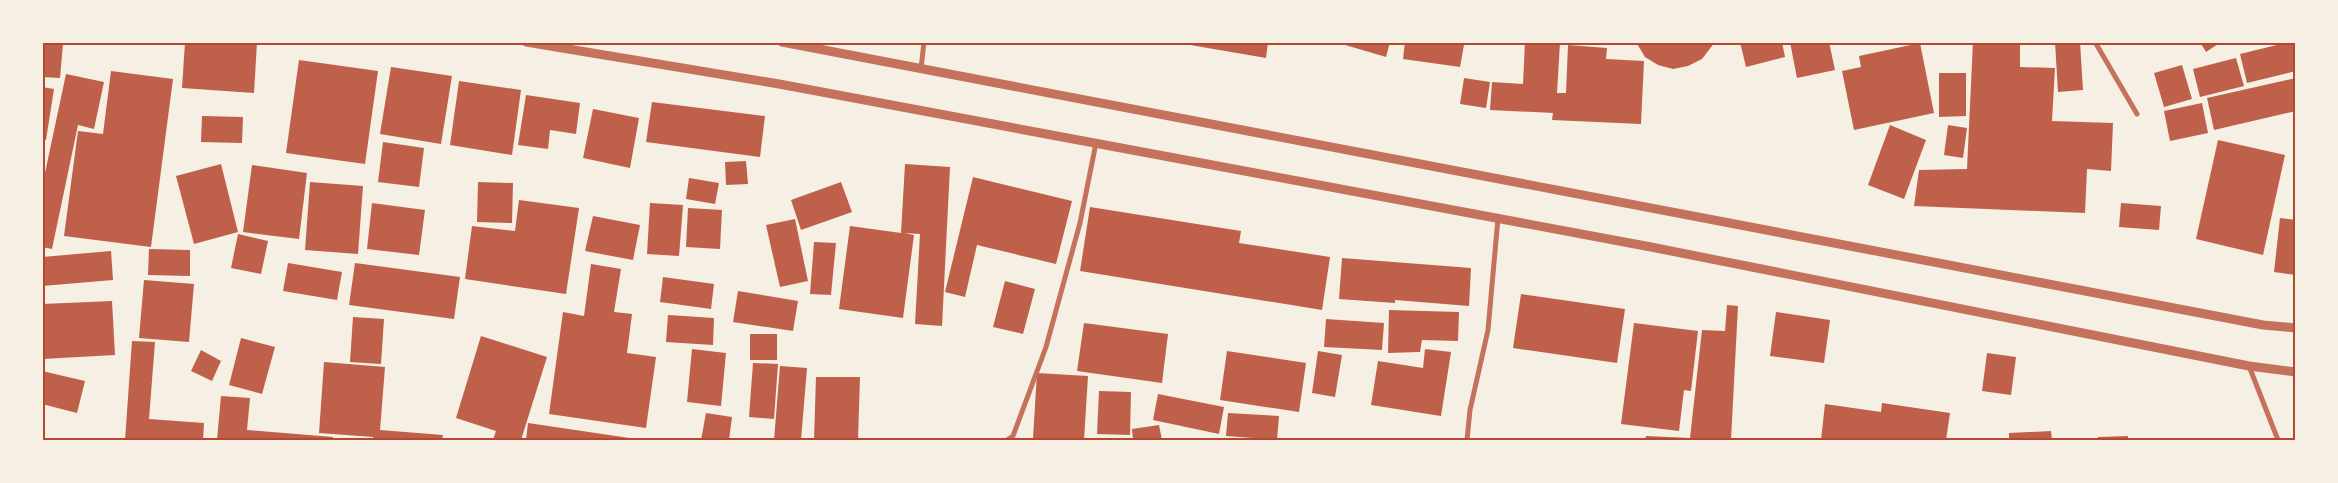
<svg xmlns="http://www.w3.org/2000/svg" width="2338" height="483" viewBox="0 0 2338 483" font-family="Inter,sans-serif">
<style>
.building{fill:#bf614a}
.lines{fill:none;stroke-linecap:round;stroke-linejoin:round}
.minor{stroke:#c5725c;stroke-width:5}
.tertiary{stroke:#c5725c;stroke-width:9}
.neatline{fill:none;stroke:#b5482f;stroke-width:2}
</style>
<rect width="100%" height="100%" fill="#f6efe4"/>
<!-- building -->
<g class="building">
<polygon points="185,42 257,42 254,93 182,88"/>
<polygon points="1173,42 1268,42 1266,58"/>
<polygon points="1335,42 1390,42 1386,57"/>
<polygon points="1405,42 1445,42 1464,45 1460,67 1403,59"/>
<polygon points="1525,42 1560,42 1557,93 1566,93 1568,45 1607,48 1606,59 1644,61 1641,124 1552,120 1553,113 1490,110 1492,82 1523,84"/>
<polygon points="1636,42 1715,42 1702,59 1688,66 1673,69 1658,65 1645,57"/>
<polygon points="1740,42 1782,42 1785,57 1746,67"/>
<polygon points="1790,42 1829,42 1835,70 1797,78"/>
<polygon points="1973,42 2020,42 2020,67 2055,68 2052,121 2113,123 2111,171 2087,169 2085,213 1914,206 1919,170 1967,169"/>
<polygon points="2055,42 2080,42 2083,90 2058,92"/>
<polygon points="2200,42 2221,42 2206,52"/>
<polygon points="2289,42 2296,42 2296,71 2247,83 2240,54"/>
<polygon points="42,43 63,44 60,78 42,77"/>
<polygon points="1920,43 1934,113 1854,130 1842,71 1861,67 1859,56"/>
<polygon points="2236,58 2244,86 2200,97 2193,69"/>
<polygon points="299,60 378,71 365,164 286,153"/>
<polygon points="2182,65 2192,99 2164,107 2154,73"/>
<polygon points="391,67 452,76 441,144 380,134"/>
<polygon points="111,71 173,79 151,247 64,236 78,131 103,134"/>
<polygon points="1939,73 1966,73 1966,116 1939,117"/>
<polygon points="66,74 104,82 94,129 78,125 52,249 42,247 42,187"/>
<polygon points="1464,78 1490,82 1486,108 1460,104"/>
<polygon points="2296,78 2296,111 2214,130 2207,98"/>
<polygon points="459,81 521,90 512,155 450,145"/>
<polygon points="42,87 54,89 46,140 42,139"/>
<polygon points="526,95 580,103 576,134 550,130 548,149 518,145"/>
<polygon points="652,102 765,116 760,157 646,142"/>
<polygon points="2202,103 2208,133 2170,141 2164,111"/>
<polygon points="593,109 639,118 630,168 583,158"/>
<polygon points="202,116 243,117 242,143 201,142"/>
<polygon points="1890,125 1926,140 1904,199 1868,185"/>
<polygon points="1948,125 1967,128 1963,158 1944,155"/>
<polygon points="2218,140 2285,155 2263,255 2196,239"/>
<polygon points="383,142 424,148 419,187 378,182"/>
<polygon points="746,161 748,184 726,185 725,162"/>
<polygon points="221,164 238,232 194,244 176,176"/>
<polygon points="905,164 950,167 942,326 915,324 920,234 904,233 914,235 903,318 839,309 850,226 901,233"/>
<polygon points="252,165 307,173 299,239 243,232"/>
<polygon points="973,177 1072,201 1056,264 977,245 965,297 945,292"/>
<polygon points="689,178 719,183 715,204 686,199"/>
<polygon points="310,182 363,186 358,254 305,250"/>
<polygon points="478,182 513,183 512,223 477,222"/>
<polygon points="841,182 852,212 801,230 791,200"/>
<polygon points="519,200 579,208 566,294 465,279 472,226 515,231"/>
<polygon points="372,203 425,210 419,255 367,249"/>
<polygon points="650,203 683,205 679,256 647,254"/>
<polygon points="2121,203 2161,206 2159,230 2119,227"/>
<polygon points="1090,207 1241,231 1239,243 1330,257 1322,310 1080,271"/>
<polygon points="688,208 722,210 720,249 686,247"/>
<polygon points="593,216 640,225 633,260 585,251"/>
<polygon points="2280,218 2296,220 2296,275 2274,272"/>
<polygon points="795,219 808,281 780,287 766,225"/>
<polygon points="238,234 268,241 261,274 231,268"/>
<polygon points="814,242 836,243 831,295 810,294"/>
<polygon points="149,249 190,250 190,276 148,275"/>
<polygon points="111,251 113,280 42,286 42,257"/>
<polygon points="1342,258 1471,268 1469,306 1395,300 1395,303 1339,299"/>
<polygon points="288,263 342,272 337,300 283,291"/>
<polygon points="355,263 460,277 454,319 349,305"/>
<polygon points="591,264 621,269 614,312 632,314 627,353 656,357 646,428 549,414 563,312 584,316"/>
<polygon points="663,277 714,284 711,309 660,302"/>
<polygon points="144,280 194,284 189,342 139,338"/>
<polygon points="1005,281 1035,289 1023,334 993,327"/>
<polygon points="738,291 798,301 793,331 733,322"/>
<polygon points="1521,294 1625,309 1617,363 1513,348"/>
<polygon points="112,301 115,355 42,359 42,304"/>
<polygon points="1727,305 1738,306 1731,440 1645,440 1646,436 1690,438 1702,330 1725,331"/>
<polygon points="1389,310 1459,312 1458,341 1422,340 1420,352 1388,353"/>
<polygon points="1776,312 1830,320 1824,363 1770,356"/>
<polygon points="668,315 714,318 713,345 666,342"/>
<polygon points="353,317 384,319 381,364 350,362"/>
<polygon points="1326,319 1384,323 1382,350 1324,347"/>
<polygon points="1084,323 1168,334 1162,383 1077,371"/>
<polygon points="1634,323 1698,331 1691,391 1684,390 1679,431 1621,424"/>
<rect x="750" y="334" width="27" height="26"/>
<polygon points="481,336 547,357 521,440 493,440 496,431 456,418"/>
<polygon points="241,338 275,347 262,394 229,385"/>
<polygon points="132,341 155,342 149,419 204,423 203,440 125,440"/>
<polygon points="692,349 726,353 721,406 687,402"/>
<polygon points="1425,349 1451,352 1441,416 1371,405 1378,361 1423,368"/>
<polygon points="201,350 221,361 212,381 191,371"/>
<polygon points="1227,351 1306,363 1299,412 1220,400"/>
<polygon points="1318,351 1342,355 1335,397 1312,393"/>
<polygon points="1987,353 2016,357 2011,395 1982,391"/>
<polygon points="324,362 385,367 380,430 443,435 442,440 373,440 373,437 319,433"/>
<polygon points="753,363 778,364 774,419 749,417"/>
<polygon points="780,366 807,368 801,440 774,440"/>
<polygon points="42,371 85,381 77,413 42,404"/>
<polygon points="1037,373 1088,376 1084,440 1033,438"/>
<polygon points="816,377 860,377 858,440 814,440"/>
<polygon points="1099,391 1131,392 1130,435 1097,434"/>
<polygon points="1158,394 1224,407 1219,434 1153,420"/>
<polygon points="221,396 250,398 247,430 333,437 333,440 217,440"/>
<polygon points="1882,403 1950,413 1946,440 1821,440 1825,404 1881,412"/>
<polygon points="706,413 732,417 729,440 701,440"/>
<polygon points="1228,413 1279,416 1277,440 1226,436"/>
<polygon points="528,423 636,439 636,440 526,440"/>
<polygon points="1159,425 1162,440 1133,440 1132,429"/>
<polygon points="2051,431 2052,440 2009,440 2009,433"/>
<polygon points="2128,436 2128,440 2098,440 2098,437"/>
</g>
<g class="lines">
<!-- minor -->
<g class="minor">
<polyline points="2095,42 2137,114"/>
<polyline points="921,69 924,42"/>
<polyline points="2249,366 2278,440"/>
<polyline points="1007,440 1013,436 1046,347 1080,223 1096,143"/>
<polyline points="1467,440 1470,410 1488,330 1498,218"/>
</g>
<!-- tertiary -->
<g class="tertiary">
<polyline points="526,42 779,84 1651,247 2249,366 2296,372"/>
<polyline points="782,42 2263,325 2296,328"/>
</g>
</g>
<!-- border -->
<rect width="2338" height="483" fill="none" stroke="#f6efe4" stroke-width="88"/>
<rect x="44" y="44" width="2250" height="395" class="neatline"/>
</svg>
